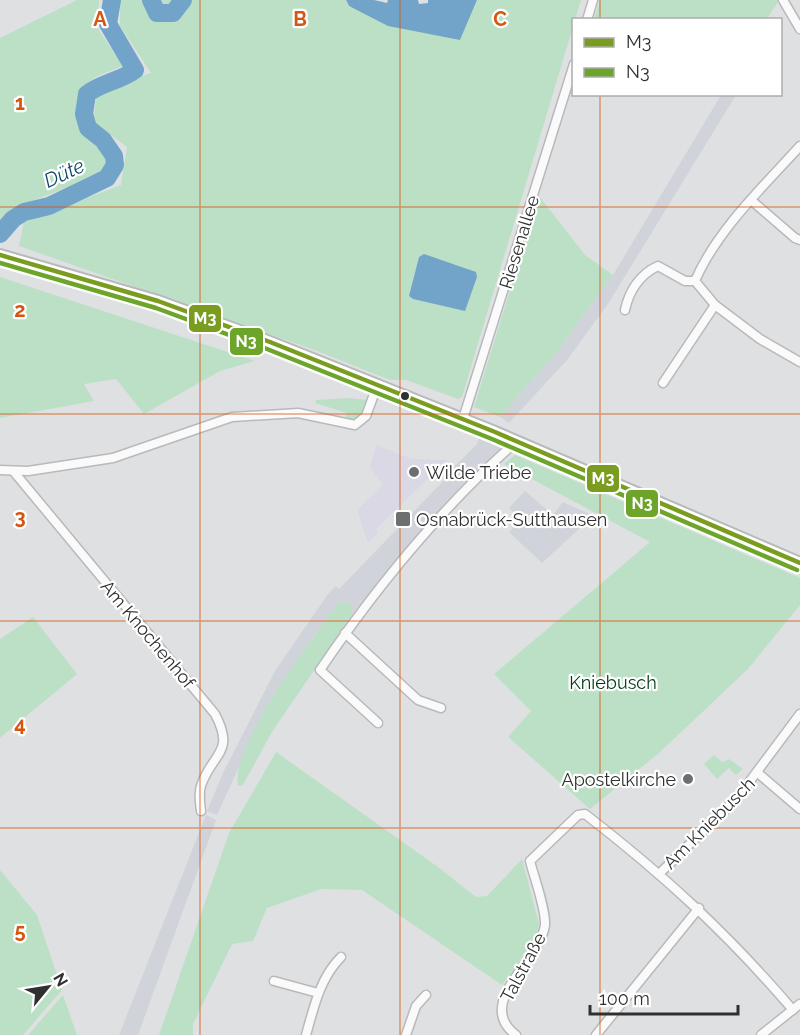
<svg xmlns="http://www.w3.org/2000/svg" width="800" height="1035" viewBox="0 0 800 1035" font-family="Raleway,sans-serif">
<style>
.commercial{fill:#dad8e5}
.built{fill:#d1d3da}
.green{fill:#bce0c6}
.water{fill:#72a4ca}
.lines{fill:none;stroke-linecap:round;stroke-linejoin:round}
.river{stroke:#72a4ca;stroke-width:18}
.minor-casing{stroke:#b8b9ba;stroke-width:11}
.tertiary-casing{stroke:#b8b9ba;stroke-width:14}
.minor{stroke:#fafafb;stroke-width:8}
.tertiary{stroke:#fafafb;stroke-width:10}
.bus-1-casing{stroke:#fff;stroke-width:9}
.bus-2-casing{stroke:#fff;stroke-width:9}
.bus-1{stroke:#7b9d1f;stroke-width:4.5}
.bus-2{stroke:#6ca52a;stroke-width:4.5}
.grid{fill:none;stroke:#d65510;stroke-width:1.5;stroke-opacity:0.55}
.bus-dot{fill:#303031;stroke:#fff;stroke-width:2}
.poi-dot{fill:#6d6e6f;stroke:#fff;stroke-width:2}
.labels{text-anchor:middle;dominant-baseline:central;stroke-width:4.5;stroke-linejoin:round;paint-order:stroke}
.street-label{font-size:18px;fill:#303031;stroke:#fff}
.poi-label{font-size:18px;fill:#303031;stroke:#fff;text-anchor:start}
.park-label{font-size:18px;fill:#003b19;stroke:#fff}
.water-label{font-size:20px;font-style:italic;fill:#10476b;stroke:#fff}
.grid-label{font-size:20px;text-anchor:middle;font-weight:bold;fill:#d65510;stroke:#fff;stroke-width:4.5;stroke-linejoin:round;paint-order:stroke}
.line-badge{stroke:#fff;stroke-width:2}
.badge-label{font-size:16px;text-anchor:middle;font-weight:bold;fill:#fff}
</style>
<rect width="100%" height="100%" fill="#dfe0e2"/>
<!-- commercial -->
<polygon class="commercial" points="376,445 412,459 447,460 376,529 378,532 368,543 357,510 383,485 370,468"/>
<!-- built -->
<g class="built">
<polygon points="721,95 736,95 608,304 567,360 509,423 500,417 556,353 613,275"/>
<polygon points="479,438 502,448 444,505 353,613 349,602 338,604 310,641 261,719 217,815 207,811 223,773 275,671 328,594 336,586 339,589 451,473 450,471 477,444"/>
<polygon points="525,491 553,515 563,502 593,516 542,563 509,532 521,520 509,508"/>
<polygon points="206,815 216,820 138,1035 119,1035"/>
</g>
<!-- green -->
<g class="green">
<path d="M77 0H99L98 29 123 66C96 77 85 76 78 106 76 115 77 126 83 133 93 145 103 149 107 165L100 175 16 207 0 224V38Z"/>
<polygon points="120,0 346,0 349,7 460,40 477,0 581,0 462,397 458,399 406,380 390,380 317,351 19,246 24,222 121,185 127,147 93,122 97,91 151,73 120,26"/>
<polygon points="600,0 777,0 778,2 767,19 594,19"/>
<polygon points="539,196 585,255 613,275 556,353 500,417 474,407"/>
<polygon points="0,277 255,361 220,371 144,414 116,379 84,384 94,401 0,418"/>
<path d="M348 398 368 400C363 413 360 422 345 421L347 413 315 403 316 400Z"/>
<polygon points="515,455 800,578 800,605 748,669 659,753 590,809 508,737 531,711 494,674 650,542 504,464"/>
<path d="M349 602 353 613 272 732 243 785 238 786C230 746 312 638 338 604Z"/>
<polygon points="33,617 77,674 0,738 0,639"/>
<polygon points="276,752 438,867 476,897 487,896 522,859 539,924 536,937 502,985 362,890 321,889 267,908 253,941 232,944 193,1024 193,1035 159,1035 229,833"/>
<polygon points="714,755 722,762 729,759 743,769 736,775 729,768 717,779 704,764"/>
<polygon points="0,870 37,915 62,990 23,1035 0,1035"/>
<polygon points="63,995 77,1035 28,1035"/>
</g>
<!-- water -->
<g class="water">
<polygon points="346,0 374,0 387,3 388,0 418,0 419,4 428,3 428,0 477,0 460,40 388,26 349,6"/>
<polygon points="424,254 476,272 477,277 465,311 413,299 409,296 419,257"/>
</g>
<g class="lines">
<!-- river -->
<g class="river">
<polyline points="151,0 157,13 173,13 183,0"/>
<path d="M0 234 13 219 24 212 49 206 107 178 115 165 114 156 103 140 88 128 84 114 87 94C102 82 121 81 135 70L108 24 112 0"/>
</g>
<defs>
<g id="minor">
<polyline points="783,0 800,29"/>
<polyline points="587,20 593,0"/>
<path d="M800 146C763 187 717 230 695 281L715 305 760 339 800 362"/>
<polyline points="751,200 795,238 800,240"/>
<path d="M625 310C629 291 640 274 658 266L685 281H695"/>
<polyline points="663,383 715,305"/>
<polyline points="463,419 574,64"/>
<polyline points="0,470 28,471 113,458 232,417 298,413 355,425 366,416 377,386"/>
<path d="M14 472 215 714C235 752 214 752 202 783 198 792 200 802 201 811"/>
<polyline points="345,633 418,700 441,708"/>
<path d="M378 723 320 670C375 589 436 514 508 449L512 439"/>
<polyline points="758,773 800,809"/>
<polyline points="660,873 738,797 800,714"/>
<polyline points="274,981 318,993"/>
<path d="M306 1035C314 1007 320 978 341 957"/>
<polyline points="406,1035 416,1006 426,995"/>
<path d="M516 1035C473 1003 541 959 545 925 546 909 534 877 530 861L578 815 585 814C665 876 727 933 793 1010"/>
<polyline points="596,1035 699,908"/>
<polyline points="761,1035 800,1004"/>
</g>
<polyline id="tertiary" points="0,255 158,301 270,342 495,432 800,563"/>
</defs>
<!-- minor casing -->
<use href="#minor" class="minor-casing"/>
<!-- tertiary casing -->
<use href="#tertiary" class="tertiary-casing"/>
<!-- minor -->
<use href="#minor" class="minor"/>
<!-- tertiary -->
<use href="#tertiary" class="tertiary"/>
<defs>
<polyline id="bus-1" points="0,255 158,301 270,342 495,432 800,563"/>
<polyline id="bus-2" points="0,263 156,308 267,349 492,439 797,570"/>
</defs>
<!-- bus-1 casing -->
<use href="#bus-1" class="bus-1-casing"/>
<!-- bus-2 casing -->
<use href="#bus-2" class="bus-2-casing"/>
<!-- bus-1 -->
<use href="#bus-1" class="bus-1"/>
<!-- bus-2 -->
<use href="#bus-2" class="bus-2"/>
</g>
<!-- grid -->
<path class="grid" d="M200 0V1035M400 0V1035M600 0V20M600 94V1035M0 207H800M0 414H800M0 621H800M0 828H800"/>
<!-- markers -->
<circle class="bus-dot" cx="405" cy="396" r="5"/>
<g class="poi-dot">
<circle cx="414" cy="472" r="6"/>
<rect x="395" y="511" width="16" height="16" rx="3"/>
<circle cx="688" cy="779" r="6"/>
</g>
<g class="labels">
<!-- street labels -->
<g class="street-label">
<text transform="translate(519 242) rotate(-73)">Riesenallee</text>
<text transform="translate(148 634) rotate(50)">Am Knochenhof</text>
<text transform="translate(709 823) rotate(-45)">Am Kniebusch</text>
<text transform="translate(523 967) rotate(-62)">Talstraße</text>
</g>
<!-- poi labels -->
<g class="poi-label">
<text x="426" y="472">Wilde Triebe</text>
<text x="416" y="519">Osnabrück-Sutthausen</text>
<text x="676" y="779" text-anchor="end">Apostelkirche</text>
</g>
<!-- park labels -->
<g class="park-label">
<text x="613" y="682">Kniebusch</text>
</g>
<!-- water labels -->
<g class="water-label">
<text transform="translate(64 173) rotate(-25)">Düte</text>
</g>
</g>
<g class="grid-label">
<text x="100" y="26">A</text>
<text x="300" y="26">B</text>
<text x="500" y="26">C</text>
<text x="20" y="110">1</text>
<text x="20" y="317">2</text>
<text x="20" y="524">3</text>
<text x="20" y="731">4</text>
<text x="20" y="938">5</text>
</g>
<g class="line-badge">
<rect x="188" y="304" width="34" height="29" rx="6" fill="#7b9d1f"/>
<rect x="229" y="327" width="35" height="29" rx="6" fill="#6ca52a"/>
<rect x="586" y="464" width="34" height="29" rx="6" fill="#7b9d1f"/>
<rect x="625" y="489" width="34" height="29" rx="6" fill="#6ca52a"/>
</g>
<g class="badge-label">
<text x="205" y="324">M3</text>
<text x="246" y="347">N3</text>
<text x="603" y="484">M3</text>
<text x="642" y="509">N3</text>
</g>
<!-- legend -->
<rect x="572" y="18" width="210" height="78" fill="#ffffff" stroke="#acacad" stroke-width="1.5"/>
<rect x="584" y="38" width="30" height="9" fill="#7b9d1f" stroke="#acacad" stroke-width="1.5"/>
<text x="626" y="48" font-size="18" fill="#303031">M3</text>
<rect x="584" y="68" width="30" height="9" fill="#6ca52a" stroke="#acacad" stroke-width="1.5"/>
<text x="626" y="78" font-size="18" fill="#303031">N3</text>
<!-- north arrow -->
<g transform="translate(48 987) rotate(60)" stroke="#ffffff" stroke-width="4.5" paint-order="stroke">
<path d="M0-4.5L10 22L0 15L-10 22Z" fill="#303031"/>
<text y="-9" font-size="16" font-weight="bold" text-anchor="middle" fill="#303031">N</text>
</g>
<!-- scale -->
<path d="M590 1005v9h148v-9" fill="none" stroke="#303031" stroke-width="3"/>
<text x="599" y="1005" font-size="18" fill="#303031" stroke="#ffffff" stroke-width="4.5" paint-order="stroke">100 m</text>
</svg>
